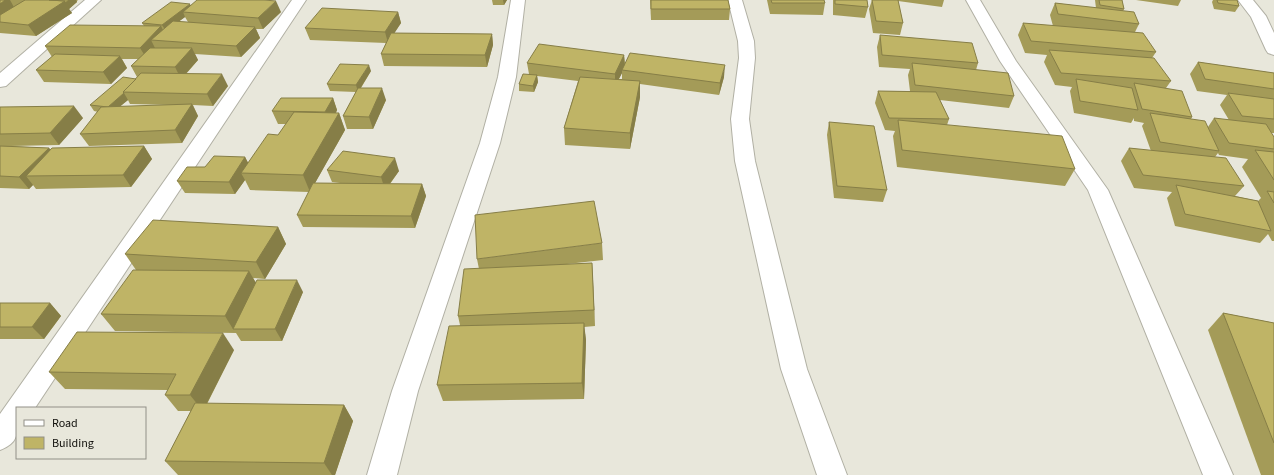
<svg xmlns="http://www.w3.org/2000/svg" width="1274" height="475" viewBox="0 0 1274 475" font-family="'Source Sans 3',sans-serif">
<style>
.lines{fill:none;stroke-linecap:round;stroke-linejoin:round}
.minor-casing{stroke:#b1b0a4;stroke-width:2}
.minor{fill:#fff;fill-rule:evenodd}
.wall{fill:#a49b58;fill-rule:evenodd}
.shaded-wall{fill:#867e47}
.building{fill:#bfb466;stroke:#867e47}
</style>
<rect width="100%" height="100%" fill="#e8e7db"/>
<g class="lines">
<defs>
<g id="minor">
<polygon points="85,0 101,0 6,86 0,87 0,73"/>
<path d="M292 0H306L35 408H17C17 428 22 442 0 450V414Z"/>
<polygon points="511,0 525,0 516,77 500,143 418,391 397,475 367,475 392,391 480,143 498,77"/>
<polygon points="728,0 742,0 754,41 755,58 749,119 755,161 807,369 847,475 817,475 781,369 735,161 731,119 739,58 738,41"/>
<polygon points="966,0 980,0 1016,61 1108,190 1233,475 1203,475 1088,190 1000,61"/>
<polygon points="1238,0 1253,0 1266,16 1274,33 1274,55 1268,53 1266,50 1251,17"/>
</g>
</defs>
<!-- minor casing -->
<use href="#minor" class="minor-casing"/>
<!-- minor -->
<use href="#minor" class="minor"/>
</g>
<!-- wall -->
<g class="wall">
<polygon points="0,0 78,0 77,1 77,2 69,9 72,13 36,36 0,33"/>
<polygon points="492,0 507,0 504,5 493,5"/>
<polygon points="650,0 728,0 730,9 729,20 651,20"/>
<polygon points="767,0 824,0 825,3 823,15 770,14"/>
<polygon points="833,0 867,0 868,7 865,18 833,15"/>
<polygon points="872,0 944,0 942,7 898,1 903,23 900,35 873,33 869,9"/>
<path d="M1095 0H1122L1124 9 1123 11 1139 24 1135 32 1156 52 1152 58 1171 81 1166 88 1192 117 1191 119 1208 127 1214 118 1229 120 1220 105 1227 95 1197 91 1190 74 1198 62 1274 73V133H1271L1274 137V241H1272L1268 234 1260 243 1175 226 1167 198 1172 192 1134 188 1121 161 1129 148 1151 151 1142 126 1144 123 1134 121V118L1131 123 1074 113 1070 91 1072 87 1055 85 1044 62 1047 55 1025 53 1018 35 1023 23 1053 26 1050 15 1055 3 1096 8ZM1218 153 1219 155 1248 159 1242 167 1261 198 1258 201 1235 196 1244 186 1215 157Z"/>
<polygon points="1136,0 1181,0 1178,6"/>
<polygon points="1213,0 1237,0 1239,6 1235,12 1214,9 1212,2"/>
<path d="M191 5 281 12 263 29H256L260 38 241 57 195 54 198 60 186 74 228 86 213 106 193 105 198 116 182 143 89 146 80 134 98 112 94 111 90 105 136 79 137 77 131 66 138 59H122L127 68 111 84 44 82 36 70 52 57 45 46 144 26 142 23ZM185 17 188 22H178ZM128 100 130 104 170 105 119 107Z"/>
<polygon points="398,12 401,23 394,33 492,34 493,45 487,67 384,66 381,54 386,43 310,40 305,28"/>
<polygon points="880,35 978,63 976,70 1014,96 1009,108 940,100 949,119 947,125 1075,169 1065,186 897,167 893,136 895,131 885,130 875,103 878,91 910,91 908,75 910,69 879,67 877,47"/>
<path d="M624 55 625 64 724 77 719 95 640 84V97L630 149 565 145 564 128 578 81 537 76 538 82 534 92 519 91V84L529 74 527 63ZM622 73V79H619Z"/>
<polygon points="371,71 361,88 386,100 373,129 347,129 343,116 356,92 330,91 327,84"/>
<polygon points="333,98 337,110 336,113 339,113 345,130 315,183 340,183 332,182 327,170 399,171 390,184 422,184 426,196 415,228 303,227 297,215 309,192 250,190 245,180 235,194 185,193 177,181 205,167 245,157 248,163 278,135 286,124 278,124 272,111"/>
<polygon points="0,107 83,118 59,145 11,146 49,148 50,149 144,146 152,159 131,187 36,189 33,185 29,189 0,188"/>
<polygon points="829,122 887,190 883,202 834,198 827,135"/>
<polygon points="278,227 286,244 265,279 253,278 256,283 303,292 282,341 241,341 236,333 115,331 101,314 136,270 125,254"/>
<polygon points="602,243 603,260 567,264 592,263 595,326 584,327 586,340 584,399 443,401 437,385 460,325 458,316 479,269 477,259"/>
<polygon points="0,303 50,303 61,316 44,339 0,339"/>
<polygon points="1223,313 1274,323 1274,475 1261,475 1208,330"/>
<polygon points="234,350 207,404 344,405 353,421 335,475 178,475 165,461 191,411 178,411 165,395 168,390 65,389 49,372"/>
</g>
<!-- shaded-wall -->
<g class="shaded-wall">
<polygon points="5,0 10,0 15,9 0,21 0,4"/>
<polygon points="69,0 76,0 77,2 69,9 72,13 36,36 28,25 65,1"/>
<polygon points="503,0 507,0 504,5"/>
<polygon points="276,1 281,12 263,29 258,18"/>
<polygon points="190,4 193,11 183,12 185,17 166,31 162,25"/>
<polygon points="398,12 401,23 388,43 385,32"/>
<polygon points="161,26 167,38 151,40 156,50 147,59 140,48"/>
<polygon points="255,27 260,38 241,57 236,46"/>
<polygon points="492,34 493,45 487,67 485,55"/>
<polygon points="192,48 198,60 181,79 175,67"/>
<polygon points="624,55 625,67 622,70 622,73 615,86 615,74"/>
<polygon points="120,56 127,68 111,84 103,72"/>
<polygon points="369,65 371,71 358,92 356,85"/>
<polygon points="725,65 724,77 719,95 720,83"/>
<polygon points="222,74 228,86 213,106 207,94"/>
<polygon points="537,75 538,82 534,92 533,86"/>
<polygon points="640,81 640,97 630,149 630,133"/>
<polygon points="382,88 386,100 373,129 369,117"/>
<polygon points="124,93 128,100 112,113 108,107"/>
<polygon points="333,98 337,110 330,124 325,112"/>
<polygon points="192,104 198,116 182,143 175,130"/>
<polygon points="74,106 83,118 59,145 50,133"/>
<polygon points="339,113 345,130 310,192 303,175"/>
<polygon points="144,146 152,159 131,187 123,175"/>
<polygon points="49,148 58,160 26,176 33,185 29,189 19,177"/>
<polygon points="245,157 252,170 241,173 245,180 235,194 229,182"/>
<polygon points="395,158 399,171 385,190 381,177"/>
<polygon points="422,184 426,196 415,228 411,216"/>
<polygon points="278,227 286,244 265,279 256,262"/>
<polygon points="592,263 593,280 595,326 594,310"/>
<polygon points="249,271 259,288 233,329 225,316"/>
<polygon points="297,280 303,292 282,341 275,329"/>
<polygon points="50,303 61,316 44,339 32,327"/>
<polygon points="584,323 586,340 584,399 582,383"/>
<polygon points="223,333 234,350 203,411 190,395"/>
<polygon points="344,405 353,421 335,475 332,475 324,463"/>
</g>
<!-- building -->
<g class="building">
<polygon points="0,0 5,0 0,4"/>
<polygon points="25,0 50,0 65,1 28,25 0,22 0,15"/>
<polygon points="49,0 69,0 65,3 65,1"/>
<polygon points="197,0 264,0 276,1 258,18 183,12"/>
<polygon points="651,0 728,0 730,9 651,9"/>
<polygon points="771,0 824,0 825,3 772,3"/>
<polygon points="835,0 867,0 868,7 835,4"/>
<polygon points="872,0 898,0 903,23 876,21"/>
<polygon points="1099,0 1122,0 1124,9 1100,5"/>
<polygon points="1217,0 1237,0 1239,6 1218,3"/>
<polygon points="171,2 190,4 162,25 142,23"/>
<polygon points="1055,3 1134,12 1139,24 1058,14"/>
<polygon points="322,8 398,12 385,32 305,28"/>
<polygon points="173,21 255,27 236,46 151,40"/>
<polygon points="1023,23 1143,33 1156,52 1031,41"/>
<polygon points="70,25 161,26 140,48 45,46"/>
<polygon points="391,33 492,34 485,55 381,54"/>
<polygon points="880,35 972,43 978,63 882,55"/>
<polygon points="539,44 624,55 615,74 527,63"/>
<polygon points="150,48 192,48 175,67 131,66"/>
<polygon points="1049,50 1154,58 1171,81 1061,73"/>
<polygon points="630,53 725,65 720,83 622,70"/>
<polygon points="55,54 120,56 103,72 36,70"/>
<polygon points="1198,62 1274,73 1274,89 1205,79"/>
<polygon points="912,63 1008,73 1014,96 915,85"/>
<polygon points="340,64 369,65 356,85 327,84"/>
<polygon points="141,73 222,74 207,94 123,92"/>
<polygon points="523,74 537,75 533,86 519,84"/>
<polygon points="123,77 136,79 123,92 124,93 108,107 90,105"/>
<polygon points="580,77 640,81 630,133 564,128"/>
<polygon points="1076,79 1132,88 1138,110 1080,101"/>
<polygon points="1134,83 1182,91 1192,117 1142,109"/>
<polygon points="358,88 382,88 369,117 343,116"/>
<polygon points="878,91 936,92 949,119 889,118"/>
<polygon points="1228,93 1274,99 1274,119 1242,116"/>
<polygon points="281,98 333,98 325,112 272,111"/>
<polygon points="192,104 175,130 80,134 101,107"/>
<polygon points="74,106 50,133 0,134 0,107"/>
<polygon points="294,112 339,113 303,175 241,173 268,134 278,135"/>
<polygon points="1150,113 1205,121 1219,151 1160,142"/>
<polygon points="1214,118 1266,124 1274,137 1274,149 1229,143"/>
<polygon points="898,120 1062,136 1075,169 902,150"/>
<polygon points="829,122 874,126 887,190 837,186"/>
<polygon points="0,146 49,148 19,177 0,176"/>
<polygon points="144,146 123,175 26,176 52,148"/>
<polygon points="1129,148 1226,158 1244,186 1143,175"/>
<polygon points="1255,150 1274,152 1274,180"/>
<polygon points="343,151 395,158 381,177 327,170"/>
<polygon points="214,156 245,157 229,182 177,181 187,167 205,167"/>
<polygon points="313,183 422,184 411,216 297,215"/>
<polygon points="1176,185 1258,201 1271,231 1185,214"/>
<polygon points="1267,191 1274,192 1274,203"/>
<polygon points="594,201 602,243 477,259 475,215"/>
<polygon points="153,220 278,227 256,262 125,254"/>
<polygon points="592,263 594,310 458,316 464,269"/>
<polygon points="133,270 249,271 225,316 101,314"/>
<polygon points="257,280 297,280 275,329 233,329"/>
<polygon points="0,303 50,303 32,327 0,327"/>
<polygon points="1223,313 1274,323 1274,443"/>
<polygon points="584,323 582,383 437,385 449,326"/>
<polygon points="77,332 223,333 190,395 165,395 176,374 49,372"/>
<polygon points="195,403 344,405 324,463 165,461"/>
</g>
<!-- legend -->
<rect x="16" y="407" width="130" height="52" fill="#e8e7db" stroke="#919087"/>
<rect x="24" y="420" width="20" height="6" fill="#ffffff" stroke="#919087"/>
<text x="52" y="427" font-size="12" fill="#0f0e0a">Road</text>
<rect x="24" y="437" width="20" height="12" fill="#bfb466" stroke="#919087"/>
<text x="52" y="447" font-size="12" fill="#0f0e0a">Building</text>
</svg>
